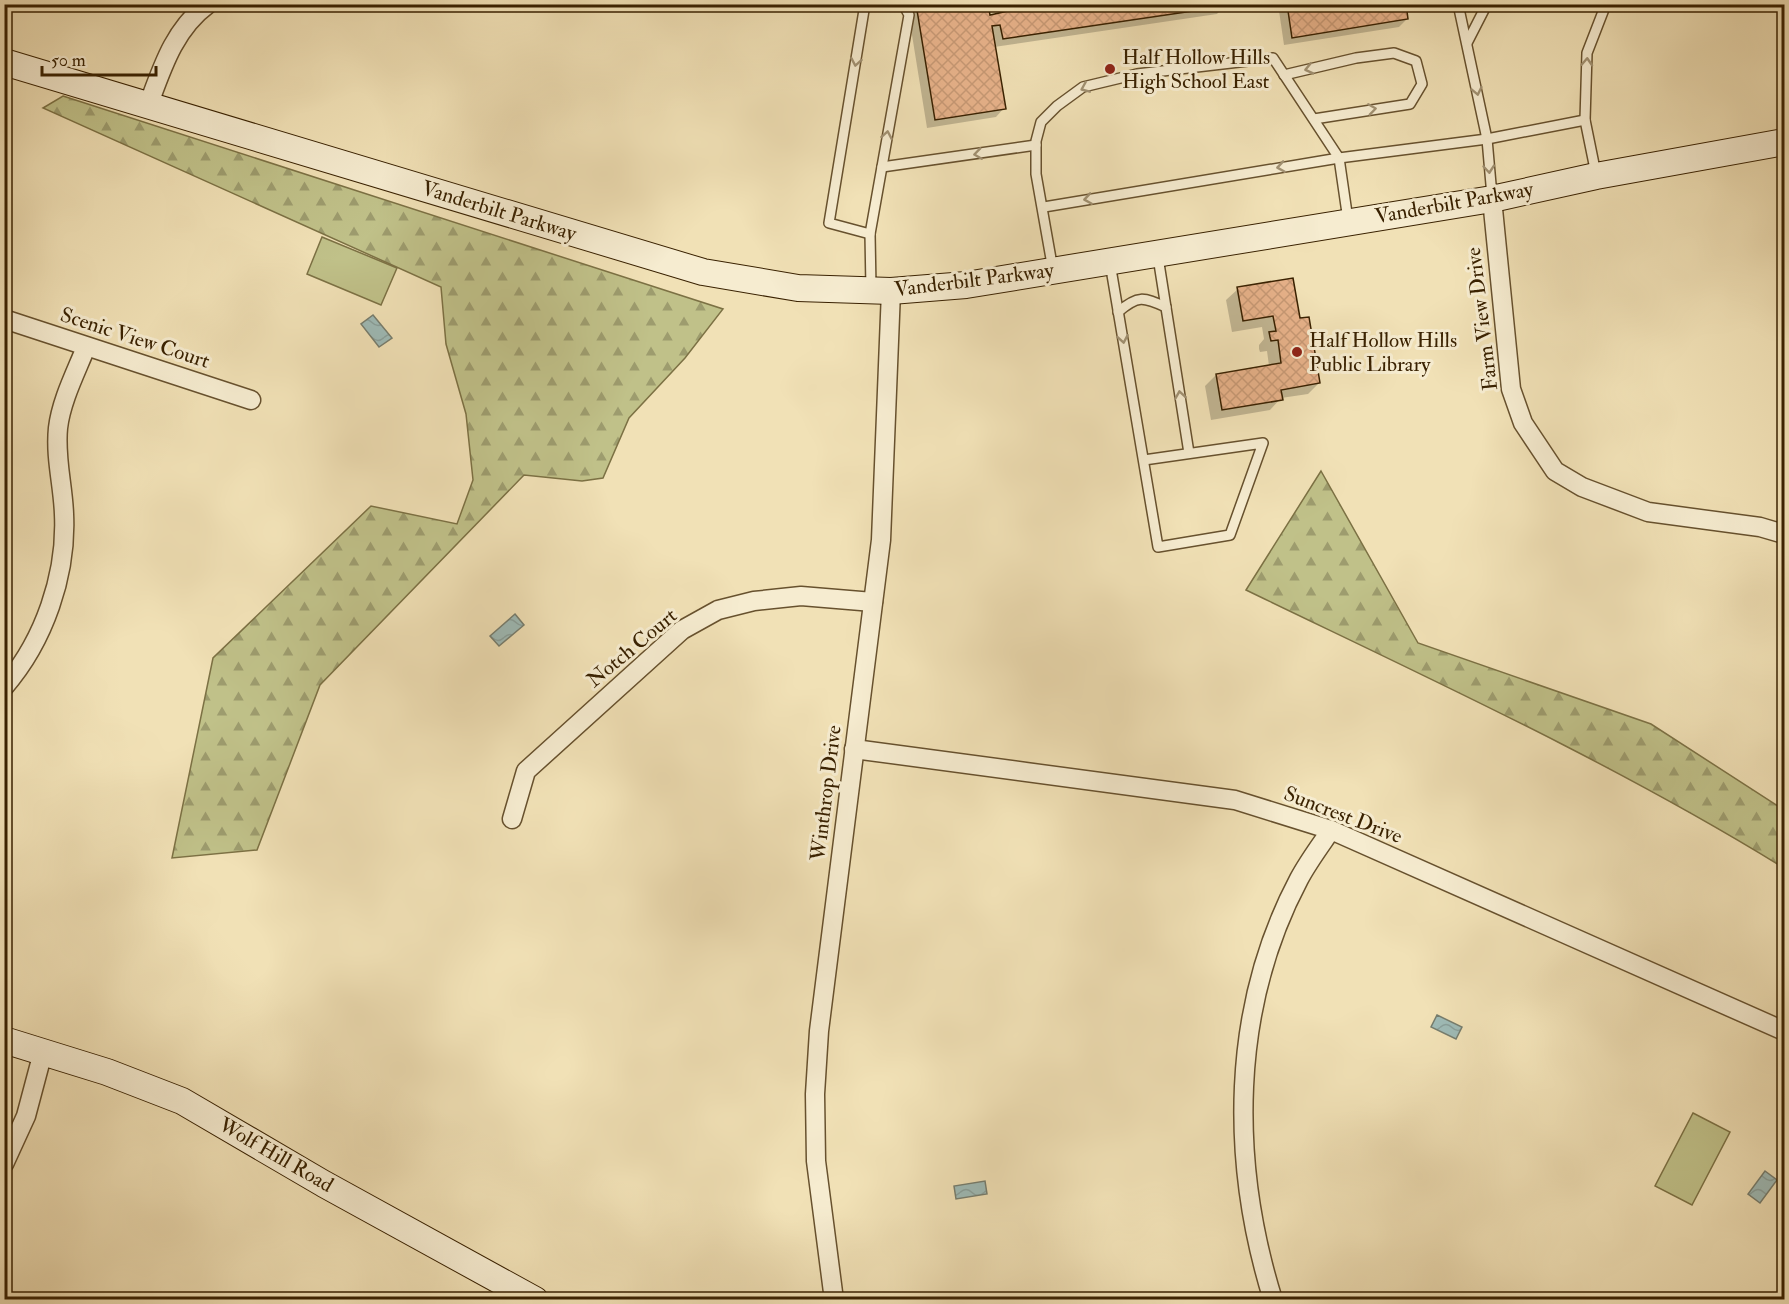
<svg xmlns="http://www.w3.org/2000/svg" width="1789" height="1304" viewBox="0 0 1789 1304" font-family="'IM FELL Double Pica',serif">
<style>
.forest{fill:url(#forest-firs);stroke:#7c7144;stroke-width:1.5}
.pitch{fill:#c0c189;stroke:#7c7144;stroke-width:1.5}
.water{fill:url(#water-waves);stroke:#767d6e;stroke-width:1.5}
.shadow{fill:#0003}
.building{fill:url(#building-cross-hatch);stroke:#392100;stroke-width:1.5}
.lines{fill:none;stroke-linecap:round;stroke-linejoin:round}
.lane-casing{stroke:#67512e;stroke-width:12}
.street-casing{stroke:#67512e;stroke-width:21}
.secondary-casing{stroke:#392100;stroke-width:28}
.lane{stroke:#f6ecd0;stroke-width:9}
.street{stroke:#f6ecd0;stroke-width:18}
.secondary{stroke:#f6ecd0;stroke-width:26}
.oneway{stroke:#a19172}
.poi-dot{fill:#8f2418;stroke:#f6ecd0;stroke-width:2}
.labels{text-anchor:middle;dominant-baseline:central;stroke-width:6;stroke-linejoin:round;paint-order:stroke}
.poi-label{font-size:21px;fill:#392100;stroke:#f6ecd0;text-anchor:start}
.street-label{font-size:21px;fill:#392100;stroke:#f6ecd0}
</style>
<defs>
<pattern id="forest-firs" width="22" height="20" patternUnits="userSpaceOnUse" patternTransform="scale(1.5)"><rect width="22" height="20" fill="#c0c189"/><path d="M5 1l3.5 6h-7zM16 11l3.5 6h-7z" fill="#9d9c6e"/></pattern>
<pattern id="water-waves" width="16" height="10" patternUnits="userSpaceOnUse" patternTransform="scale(1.5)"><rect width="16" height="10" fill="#9ebbb7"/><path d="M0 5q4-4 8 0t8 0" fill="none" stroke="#89a09c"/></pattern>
<pattern id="building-cross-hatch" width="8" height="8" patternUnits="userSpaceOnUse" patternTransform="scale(1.5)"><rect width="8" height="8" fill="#e6b189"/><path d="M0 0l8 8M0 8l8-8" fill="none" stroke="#c69874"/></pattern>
</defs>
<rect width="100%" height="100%" fill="#f1e1b6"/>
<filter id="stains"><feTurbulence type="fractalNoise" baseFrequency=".00333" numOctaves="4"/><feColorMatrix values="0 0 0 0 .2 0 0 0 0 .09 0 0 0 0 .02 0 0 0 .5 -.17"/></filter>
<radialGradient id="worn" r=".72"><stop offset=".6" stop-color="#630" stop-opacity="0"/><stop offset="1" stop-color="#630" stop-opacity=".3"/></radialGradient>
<!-- forest -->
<g class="forest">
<polygon points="63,96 723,309 685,358 629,418 603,478 582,481 524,475 320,685 257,850 172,858 213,658 371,506 457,524 473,480 466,414 446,344 441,287 43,108"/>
<path d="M1321 471 1418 643 1651 724 1784 810V868C1612 762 1428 678 1246 590Z"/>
</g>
<!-- pitch -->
<g class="pitch">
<polygon points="322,237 397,268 381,305 307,274"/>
<polygon points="1693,1113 1730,1132 1692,1205 1655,1186"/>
</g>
<!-- water -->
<g class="water">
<polygon points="373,315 392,338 379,347 361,324"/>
<polygon points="515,614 524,625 499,646 490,636"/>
<polygon points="1437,1015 1462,1027 1456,1039 1431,1027"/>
<polygon points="1765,1171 1777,1180 1760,1203 1748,1194"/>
<polygon points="985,1181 987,1194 956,1199 954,1186"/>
</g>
<!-- shadow -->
<g class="shadow">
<polygon points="907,4 986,4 988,17 1033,9 1033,4 1225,5 1217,14 994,47 1004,108 996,117 927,128"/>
<polygon points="1278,4 1404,4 1407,19 1399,27 1284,45"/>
<polygon points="1238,289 1299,320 1319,383 1308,394 1281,398 1270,410 1211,420 1205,386 1216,375 1269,366 1267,351 1260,352 1259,349 1259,345 1264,339 1262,327 1232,332 1226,300"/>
</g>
<!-- building -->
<g class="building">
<polygon points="916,4 988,4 990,15 1040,4 1227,6 1003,39 1000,25 992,26 1006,109 935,120"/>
<polygon points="1287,4 1406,4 1408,19 1292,38"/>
<polygon points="1293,278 1300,318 1309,317 1320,383 1281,390 1283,400 1222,410 1216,374 1281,363 1278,340 1271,341 1270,337 1269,332 1276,331 1273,316 1243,321 1237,287"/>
</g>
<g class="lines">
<defs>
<g id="lane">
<polyline points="865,4 829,223 870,234"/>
<polyline points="1458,4 1487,139 1492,196"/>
<polyline points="1467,43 1487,4"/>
<polyline points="1284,75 1356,58 1394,53 1416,61 1422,84 1410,104 1314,119"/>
<polyline points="882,167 1036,145"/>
<polyline points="1596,174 1585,120 1587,53 1606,4"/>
<polyline points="1044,207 1339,158 1487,139 1585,120"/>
<polyline points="1158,257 1189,453"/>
<polyline points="1110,263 1158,547 1230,535 1263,443 1144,460"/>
<polyline points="1053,270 1036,174 1036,141 1041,122 1057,106 1083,87 1137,74 1273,58 1339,158 1348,220"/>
<polyline points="871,288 870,234 909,15 903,4"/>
<path d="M1118 312C1138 295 1143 297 1166 307"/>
</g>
<g id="street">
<path d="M148 106C162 68 174 29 208 4"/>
<polyline points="1492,199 1511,389 1523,423 1555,471 1582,487 1648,512 1760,527 1784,534"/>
<polyline points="4,319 251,400"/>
<path d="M4 687C44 641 67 575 64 514 63 485 55 458 58 428 61 401 76 372 86 347"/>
<polyline points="854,749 1235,800 1331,830 1784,1031"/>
<polyline points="512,819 526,771 682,630 718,610 754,601 801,596 873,602"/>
<polyline points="4,1164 26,1116 43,1052"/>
<polyline points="834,1300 816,1161 815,1094 819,1031 881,540 891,291"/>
<path d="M1273 1300C1230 1162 1230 1009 1299 879 1308 862 1320 846 1331 830"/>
</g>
<g id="secondary">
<polyline points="4,62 703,272 798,288 891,291 966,285 1492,199 1596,176 1784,142"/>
<polyline points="4,1040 107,1072 182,1101 324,1184 535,1300"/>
</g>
</defs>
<!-- lane casing -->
<use href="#lane" class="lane-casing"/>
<!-- street casing -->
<use href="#street" class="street-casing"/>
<!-- secondary casing -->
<use href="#secondary" class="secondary-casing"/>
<!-- lane -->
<use href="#lane" class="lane"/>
<!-- street -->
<use href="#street" class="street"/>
<!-- secondary -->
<use href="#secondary" class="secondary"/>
</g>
<!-- one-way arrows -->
<defs><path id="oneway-chevron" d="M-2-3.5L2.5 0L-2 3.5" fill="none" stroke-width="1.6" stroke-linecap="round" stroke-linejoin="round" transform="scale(1.5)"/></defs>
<g class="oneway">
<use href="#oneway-chevron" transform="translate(856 62) rotate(100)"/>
<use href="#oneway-chevron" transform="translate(1587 62) rotate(-87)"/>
<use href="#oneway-chevron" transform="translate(1309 69) rotate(167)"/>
<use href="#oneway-chevron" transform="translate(1085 88) rotate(157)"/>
<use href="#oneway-chevron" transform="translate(1477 91) rotate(78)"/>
<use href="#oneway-chevron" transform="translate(1372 109) rotate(-8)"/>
<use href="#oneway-chevron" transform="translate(887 135) rotate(-80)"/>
<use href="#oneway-chevron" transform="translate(978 154) rotate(172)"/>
<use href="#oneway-chevron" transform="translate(1281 167) rotate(171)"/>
<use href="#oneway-chevron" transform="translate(1489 169) rotate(85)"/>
<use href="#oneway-chevron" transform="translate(1088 199) rotate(171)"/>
<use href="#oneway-chevron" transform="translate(1123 339) rotate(80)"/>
<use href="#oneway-chevron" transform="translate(1180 395) rotate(-99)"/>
</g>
<!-- markers -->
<g class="poi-dot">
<circle cx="1110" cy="69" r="6"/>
<circle cx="1297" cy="352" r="6"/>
</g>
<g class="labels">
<!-- poi labels -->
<g class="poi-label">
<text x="1122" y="57">Half Hollow Hills<tspan x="1122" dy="24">High School East</tspan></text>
<text x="1309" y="340">Half Hollow Hills<tspan x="1309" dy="24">Public Library</tspan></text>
</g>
<!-- street labels -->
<g class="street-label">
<text transform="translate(1454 203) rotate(-10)">Vanderbilt Parkway</text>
<text transform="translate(499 211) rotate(17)">Vanderbilt Parkway</text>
<text transform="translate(974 280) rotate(-7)">Vanderbilt Parkway</text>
<text transform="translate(1482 319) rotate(-97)">Farm View Drive</text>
<text transform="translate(135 338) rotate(18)">Scenic View Court</text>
<text transform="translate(632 648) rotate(-40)">Notch Court</text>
<text transform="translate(826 793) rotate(-83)">Winthrop Drive</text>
<text transform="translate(1343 815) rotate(21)">Suncrest Drive</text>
<text transform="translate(276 1155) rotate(30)">Wolf Hill Road</text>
</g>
</g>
<!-- margin -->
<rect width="1789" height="1304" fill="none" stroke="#f1e1b6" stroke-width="24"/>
<rect x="6" y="6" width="1777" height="1292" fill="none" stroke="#392100" stroke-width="3"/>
<rect x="12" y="12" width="1765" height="1280" fill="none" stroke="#392100" stroke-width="1.5"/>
<!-- scale -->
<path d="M42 66v9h114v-9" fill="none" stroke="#392100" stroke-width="3"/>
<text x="51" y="66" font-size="18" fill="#392100" stroke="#f6ecd0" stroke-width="4.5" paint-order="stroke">50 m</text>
<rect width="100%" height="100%" filter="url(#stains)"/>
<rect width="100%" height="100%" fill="url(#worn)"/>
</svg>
